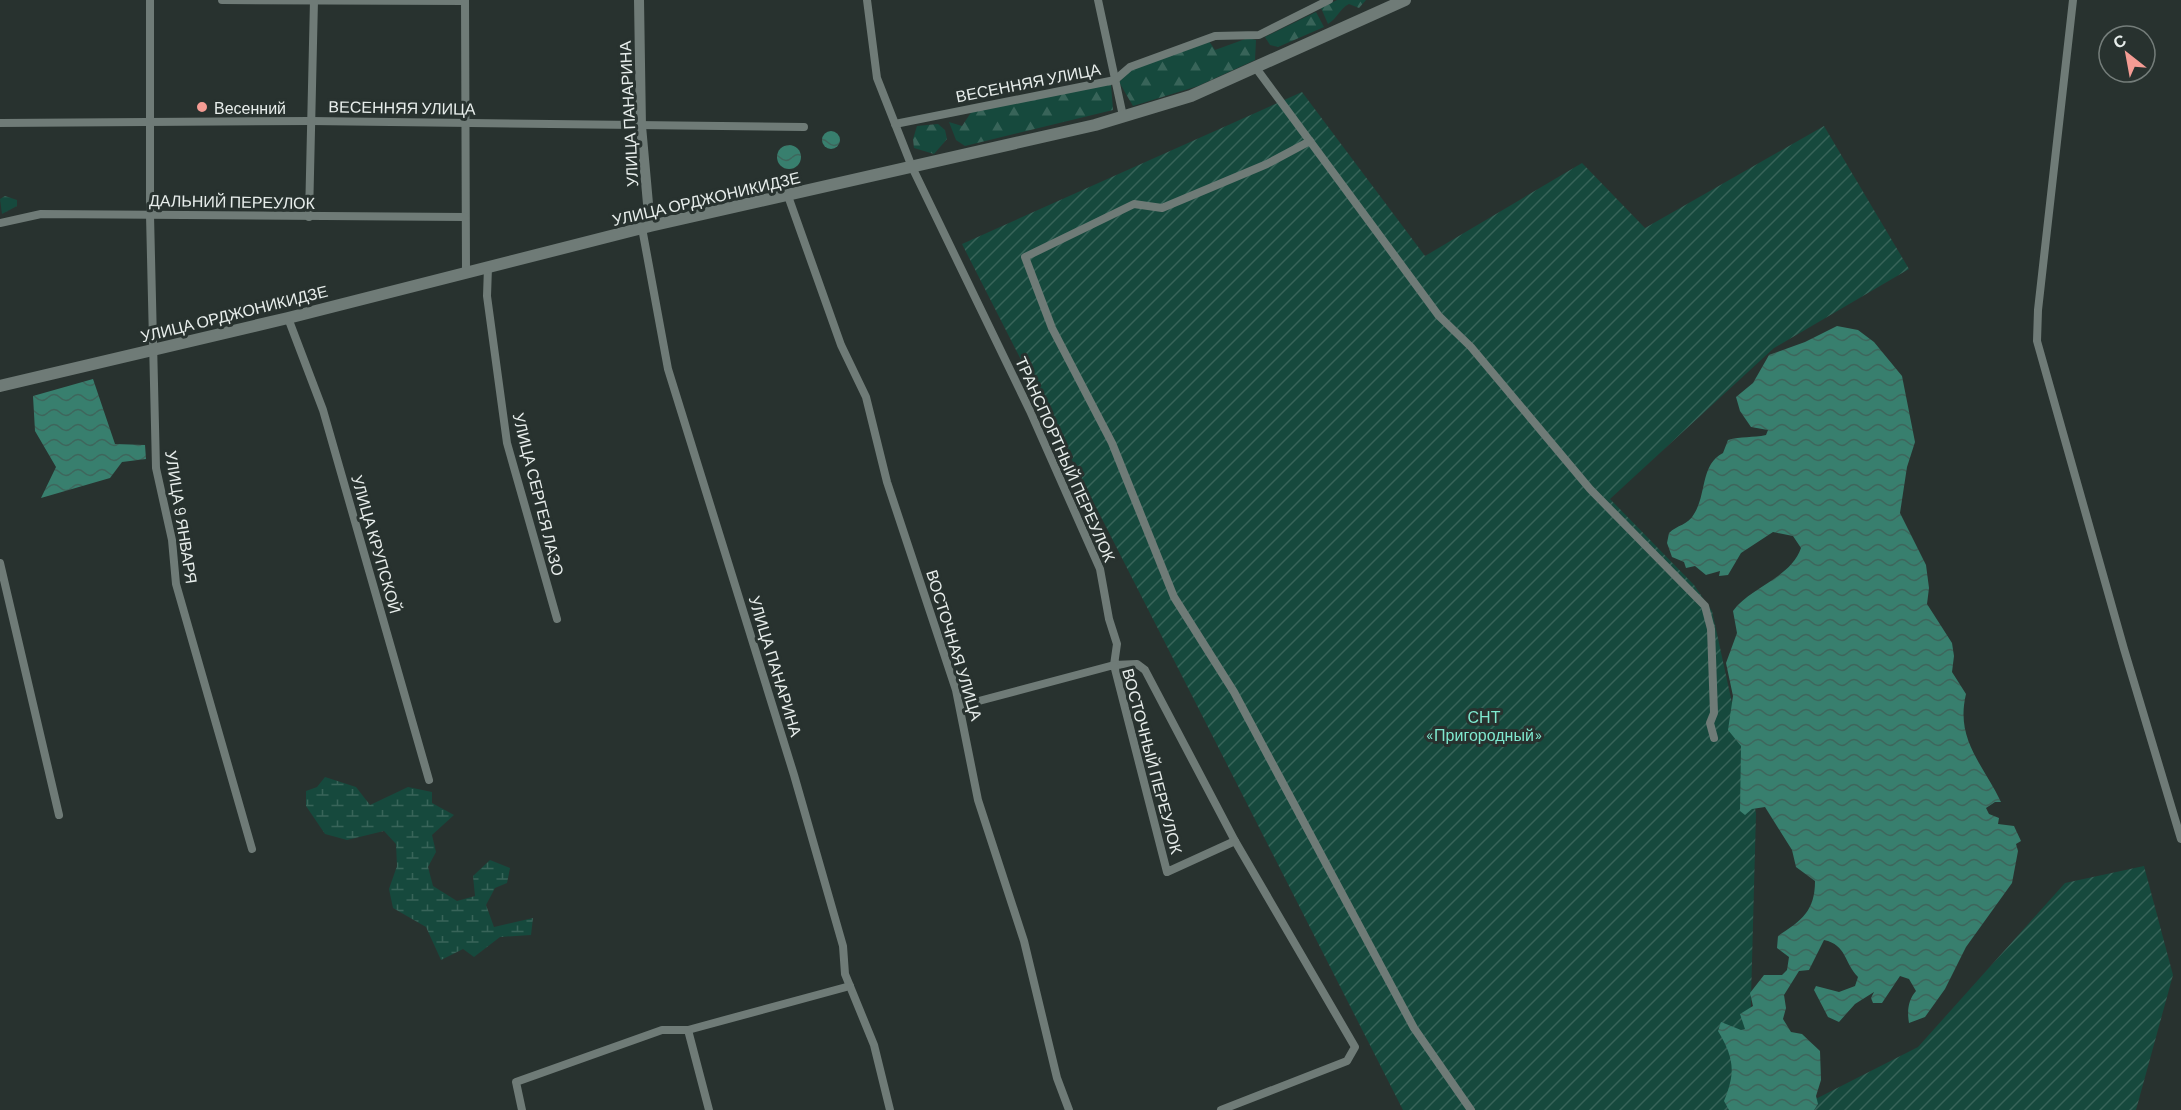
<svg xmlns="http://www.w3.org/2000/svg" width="2181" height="1110" viewBox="0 0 2181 1110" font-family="Barlow,sans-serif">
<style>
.forest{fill:url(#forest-firs)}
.wetland{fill:url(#wetland-marsh)}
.garden{fill:url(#garden-furrows)}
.water{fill:url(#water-waves)}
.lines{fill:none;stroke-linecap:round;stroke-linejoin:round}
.minor{stroke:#6f7b77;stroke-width:8}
.tertiary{stroke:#6f7b77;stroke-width:10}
.secondary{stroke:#6f7b77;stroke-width:12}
.poi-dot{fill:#f59c94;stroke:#28322f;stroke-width:2}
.labels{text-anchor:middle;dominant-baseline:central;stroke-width:6;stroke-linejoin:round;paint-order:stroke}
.street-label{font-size:16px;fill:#e7edeb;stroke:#28322f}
.poi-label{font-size:16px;fill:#e7edeb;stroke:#28322f;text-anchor:start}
.park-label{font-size:16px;fill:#7fe9cf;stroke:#28322f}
</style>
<defs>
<pattern id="forest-firs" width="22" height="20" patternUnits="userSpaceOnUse" patternTransform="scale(1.5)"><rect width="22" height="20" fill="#16493d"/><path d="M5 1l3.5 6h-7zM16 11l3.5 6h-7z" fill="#386459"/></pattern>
<pattern id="wetland-marsh" width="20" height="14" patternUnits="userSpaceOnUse" patternTransform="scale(1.5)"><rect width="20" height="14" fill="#16493d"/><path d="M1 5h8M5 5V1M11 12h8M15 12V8" fill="none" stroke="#386459"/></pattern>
<pattern id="garden-furrows" width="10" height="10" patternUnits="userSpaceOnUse" patternTransform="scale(1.5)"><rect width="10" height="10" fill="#16493d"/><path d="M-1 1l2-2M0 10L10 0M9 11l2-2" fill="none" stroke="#386459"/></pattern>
<pattern id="water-waves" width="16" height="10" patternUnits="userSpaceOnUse" patternTransform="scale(1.5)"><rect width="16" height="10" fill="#387f6e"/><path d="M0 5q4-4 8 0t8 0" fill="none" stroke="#3e665c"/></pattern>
</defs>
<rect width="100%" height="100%" fill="#28322f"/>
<!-- forest -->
<g class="forest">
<path d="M1337 0H1366L1359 8 1349 4C1339 9 1338 18 1328 24L1321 8Z"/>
<polygon points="1316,12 1324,27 1278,47 1270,45 1265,37"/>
<polygon points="1248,38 1256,40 1255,60 1198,86 1133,106 1119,82 1131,70 1209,41 1215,50"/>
<polygon points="1111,84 1113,110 965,146 956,140 949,122 962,126 972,111"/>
<polygon points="938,124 945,130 947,139 934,154 914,148 913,139 917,126"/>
</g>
<!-- wetland -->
<g class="wetland">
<polygon points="5,196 17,200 17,206 2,214 0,199"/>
<polygon points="325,777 356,787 370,805 408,787 432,792 432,803 454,815 432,835 436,852 428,867 433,886 457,901 475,896 473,876 490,860 510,868 507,883 495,888 486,905 494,927 533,918 531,935 500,937 474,957 463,949 441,960 426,927 393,908 389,889 397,866 396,844 384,831 347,840 325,834 306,806 306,791 317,787"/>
</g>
<!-- garden -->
<g class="garden">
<polygon points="1302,92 1425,256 1582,163 1645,228 1824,126 1909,269 1774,348 1610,499 1694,585 1712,611 1756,813 1748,1110 1403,1110 962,244"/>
<polygon points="2144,866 2173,975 2136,1110 1794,1110 1918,1047 2065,883"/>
</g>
<!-- water -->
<g class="water">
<circle cx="831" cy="140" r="9"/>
<circle cx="789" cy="157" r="12"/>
<path d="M1837 326 1858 330 1874 342 1902 376 1915 442 1907 467 1900 513 1926 565 1929 588 1927 604 1952 643 1954 656 1952 672 1966 694C1955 740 1983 764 2001 802H1995L1986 808 1989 814 1999 818 1998 824 2014 826 2021 841 2016 844 2018 851 2012 883 1966 947 1945 989 1925 1017 1909 1023C1907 1011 1908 1000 1916 991L1909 979 1900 976 1882 1003H1873L1871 998 1874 992 1855 1004 1839 1022 1828 1017 1814 990 1816 986 1839 992 1855 986 1858 977C1844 963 1847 945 1824 940L1809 970 1799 971 1784 995 1786 1008 1783 1019 1791 1032 1802 1034 1820 1051 1821 1080 1816 1096 1818 1104 1814 1110H1729L1724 1101C1736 1072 1734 1058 1718 1031L1721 1022 1741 1030 1745 1029 1740 1014 1753 1006 1750 993 1764 975H1782L1787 970 1789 957 1777 948 1778 936C1802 920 1815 911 1815 881L1796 867 1792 850 1765 807 1752 809 1745 815 1740 811 1741 746 1728 730 1733 696 1726 663 1737 633 1733 611C1750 587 1791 578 1801 548L1793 536 1773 532 1741 553 1728 575 1719 576 1720 571 1706 575 1695 566 1686 568 1684 562 1672 557 1667 543 1669 533C1677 525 1688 525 1694 514 1707 494 1700 465 1723 453L1728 440C1741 436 1753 438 1766 435L1768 430 1751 427 1740 411 1736 397 1753 383 1769 355 1805 342Z"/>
<polygon points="93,379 115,444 145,445 146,459 122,462 110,478 41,498 56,467 35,431 33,396"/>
</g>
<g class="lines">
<!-- minor -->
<g class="minor">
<polyline points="150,0 150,215 156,468 172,540 176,584 252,849"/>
<polyline points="222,0 465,1"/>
<polyline points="465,0 466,272"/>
<polyline points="867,0 877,78 912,167 1030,411 1100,569 1109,619 1117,644 1114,665 1137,664 1145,670 1235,841"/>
<polyline points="1098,0 1123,116"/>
<polyline points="2073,0 2038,310 2037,341 2124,649 2181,839"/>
<polyline points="1256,68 1439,316 1471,347 1590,489 1705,606 1711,629 1714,713 1710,723 1714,738"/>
<polyline points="0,123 311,121 804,127"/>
<polyline points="895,124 1115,80 1130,67 1215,36 1259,35 1329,0"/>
<polyline points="1310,141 1267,164 1162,208 1134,204 1025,257 1052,328 1112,443 1174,597 1234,692 1414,1028 1471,1110"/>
<polyline points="788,196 841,345 866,397 887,482 956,690 978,800 1024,941 1057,1078 1069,1110"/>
<polyline points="309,217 314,0"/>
<polyline points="0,223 41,214 465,217"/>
<polyline points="642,228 668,369 794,775 843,946 845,974 874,1045 890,1110"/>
<polyline points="488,267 487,296 507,443 557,619"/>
<polyline points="288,318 323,410 429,780"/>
<polyline points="0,563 59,815"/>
<polyline points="960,706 1114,665 1167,872 1235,841 1355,1047 1347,1061 1221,1110"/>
<polyline points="688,1030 709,1110"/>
<polyline points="522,1110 516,1082 662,1030 688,1030 850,986"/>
</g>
<!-- tertiary -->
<polyline class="tertiary" points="639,0 641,126 650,226"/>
<!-- secondary -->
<polyline class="secondary" points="0,386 288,318 650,226 1095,125 1191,96 1405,0"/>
</g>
<!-- markers -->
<circle class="poi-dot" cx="202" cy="107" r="6"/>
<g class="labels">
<!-- street labels -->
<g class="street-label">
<text transform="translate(1028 82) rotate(-11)">ВЕСЕННЯЯ УЛИЦА</text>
<text transform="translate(402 107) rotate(1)">ВЕСЕННЯЯ УЛИЦА</text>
<text transform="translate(628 114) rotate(-93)">УЛИЦА ПАНАРИНА</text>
<text transform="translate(706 198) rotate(-13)">УЛИЦА ОРДЖОНИКИДЗЕ</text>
<text transform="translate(232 201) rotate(1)">ДАЛЬНИЙ ПЕРЕУЛОК</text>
<text transform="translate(234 313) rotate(-14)">УЛИЦА ОРДЖОНИКИДЗЕ</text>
<text transform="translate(1066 459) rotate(66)">ТРАНСПОРТНЫЙ ПЕРЕУЛОК</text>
<text transform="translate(539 494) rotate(76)">УЛИЦА СЕРГЕЯ ЛАЗО</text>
<text transform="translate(182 517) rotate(81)">УЛИЦА 9 ЯНВАРЯ</text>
<text transform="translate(377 544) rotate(74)">УЛИЦА КРУПСКОЙ</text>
<text transform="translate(955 645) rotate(73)">ВОСТОЧНАЯ УЛИЦА</text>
<text transform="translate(776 666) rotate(73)">УЛИЦА ПАНАРИНА</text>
<text transform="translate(1153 761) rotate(75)">ВОСТОЧНЫЙ ПЕРЕУЛОК</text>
</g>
<!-- poi labels -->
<g class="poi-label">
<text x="214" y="107">Весенний</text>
</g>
<!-- park labels -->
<g class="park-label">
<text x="1484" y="716">СНТ<tspan x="1484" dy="18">«Пригородный»</tspan></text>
</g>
</g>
<!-- north arrow -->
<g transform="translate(2127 54) rotate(329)"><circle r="28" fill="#28322f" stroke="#747d7a" stroke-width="1.5"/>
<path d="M0-4.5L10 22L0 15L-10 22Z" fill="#f59c94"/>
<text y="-9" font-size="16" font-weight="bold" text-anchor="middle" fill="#e7edeb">С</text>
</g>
</svg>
